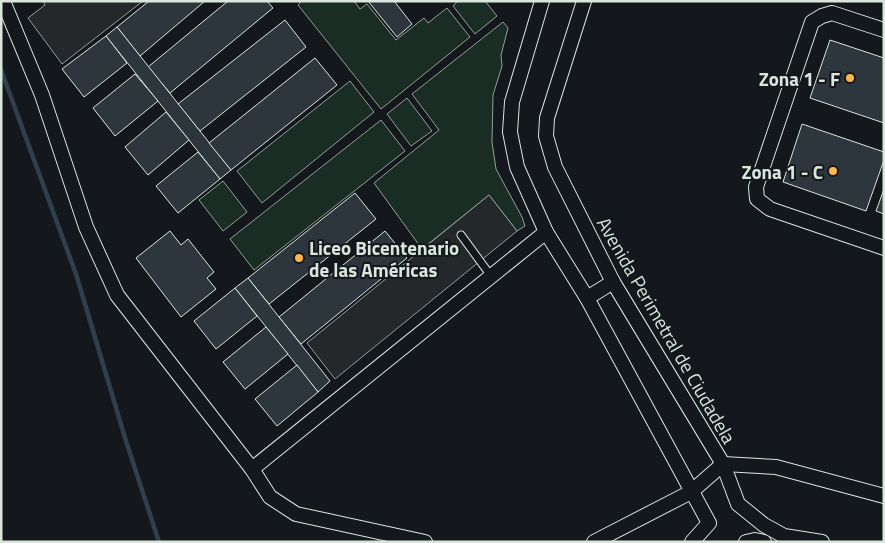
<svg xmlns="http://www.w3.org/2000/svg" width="885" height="543" viewBox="0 0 885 543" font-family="'Titillium Web',sans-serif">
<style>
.green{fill:#1a2d24;stroke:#939e99}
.parking{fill:#24282b;stroke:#939e99}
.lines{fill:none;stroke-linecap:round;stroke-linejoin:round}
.stream{stroke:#2f3f4d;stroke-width:4.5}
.building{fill:#2c363c;stroke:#d8e6dc}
.service-casing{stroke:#d8e6dc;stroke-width:9}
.minor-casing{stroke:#d8e6dc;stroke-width:16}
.service{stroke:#14181c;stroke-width:7}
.minor{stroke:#14181c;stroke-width:14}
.poi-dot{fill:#ffb74d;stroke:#14181c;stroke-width:2}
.labels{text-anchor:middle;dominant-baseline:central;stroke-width:4;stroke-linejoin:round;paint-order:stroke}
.poi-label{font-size:19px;font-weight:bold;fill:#d8e6dc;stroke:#14181c;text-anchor:end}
.street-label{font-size:19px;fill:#d8e6dc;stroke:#14181c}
</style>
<rect width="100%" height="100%" fill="#14181c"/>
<!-- green -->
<g class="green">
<polygon points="302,1 354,1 360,9 367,4 396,40 424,18 428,23 447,8 470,37 381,109 298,5"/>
<polygon points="458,1 485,1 497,16 475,34 453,6"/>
<polygon points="503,22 508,28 501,55 502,66 493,95 492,142 496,169 522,217 525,226 517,231 489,195 422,249 374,183 439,130 412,94"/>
<polygon points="350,81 374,112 262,203 237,171"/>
<polygon points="407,98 432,131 411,146 387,114"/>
<polygon points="381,120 405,151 254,270 230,239"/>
<polygon points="223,181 247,212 223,231 199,200"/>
</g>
<!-- parking -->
<g class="parking">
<polygon points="43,1 143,1 62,64 28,18 45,5"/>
<polygon points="489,195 517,231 335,379 307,343"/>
</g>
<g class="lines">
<!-- stream -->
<polyline class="stream" points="1,70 76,274 126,441 159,542"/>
</g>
<!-- building -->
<g class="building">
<polygon points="149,1 205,1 140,56 117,27"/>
<polygon points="228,1 267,1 273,8 170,93 148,67"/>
<polygon points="368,1 394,1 412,24 397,37"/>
<polygon points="285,20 306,47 200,131 178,104"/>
<polygon points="117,27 231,170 220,179 106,36"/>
<polygon points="106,36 127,63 84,97 62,69"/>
<polygon points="830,40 884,58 884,123 810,98"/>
<polygon points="315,58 337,85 231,170 209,143"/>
<polygon points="135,74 158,101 115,136 93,108"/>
<polygon points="166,112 189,140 148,175 125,147"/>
<polygon points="802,124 884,152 884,160 866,211 783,182"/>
<polygon points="198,152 220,179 178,213 156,186"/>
<polygon points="884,189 884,214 876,211"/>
<polygon points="355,193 376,219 269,304 248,278"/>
<polygon points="170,231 181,245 188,239 214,272 207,278 216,289 181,317 136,258"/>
<polygon points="385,231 407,258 301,344 279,317"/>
<polygon points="248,278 330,381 318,392 235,288"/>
<polygon points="235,288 257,316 216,349 194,321"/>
<polygon points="266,327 288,354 245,389 223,362"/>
<polygon points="297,365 318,392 277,426 255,399"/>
</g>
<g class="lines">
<defs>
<polyline id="service" points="461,235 491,276"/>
<g id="minor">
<polyline points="3,1 42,95 86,227 117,295 252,469 270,497 296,514 425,542"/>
<polyline points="542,1 512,102 510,132 517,167 546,232 587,298 709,523 692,542"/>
<polyline points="584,1 547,118 546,136 555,167 613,282 723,464 738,504 764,525 784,536 822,542"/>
<polyline points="884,30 832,13 822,16 812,22 756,187 757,199 770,209 884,248"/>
<polyline points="587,298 613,282"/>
<polyline points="252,469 546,232"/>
<polyline points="594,542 691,492 723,464 776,467 884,496"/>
<polyline points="746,542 755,540 764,542"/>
</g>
</defs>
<!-- service casing -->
<use href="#service" class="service-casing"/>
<!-- minor casing -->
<use href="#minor" class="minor-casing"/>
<!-- service -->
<use href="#service" class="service"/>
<!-- minor -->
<use href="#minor" class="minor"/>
</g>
<!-- markers -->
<g class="poi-dot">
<circle cx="850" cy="78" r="5"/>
<circle cx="833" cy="171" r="5"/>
<circle cx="299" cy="258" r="5"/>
</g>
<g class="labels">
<!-- poi labels -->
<g class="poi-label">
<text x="840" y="78">Zona 1 - F</text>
<text x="823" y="171">Zona 1 - C</text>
<text x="309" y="247" text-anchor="start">Liceo Bicentenario<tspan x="309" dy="22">de las Américas</tspan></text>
</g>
<!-- street labels -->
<g class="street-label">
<text transform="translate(667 330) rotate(60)">Avenida Perimetral de Ciudadela</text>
</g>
</g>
<!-- border -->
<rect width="885" height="543" fill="none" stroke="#d8e6dc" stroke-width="5"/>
</svg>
